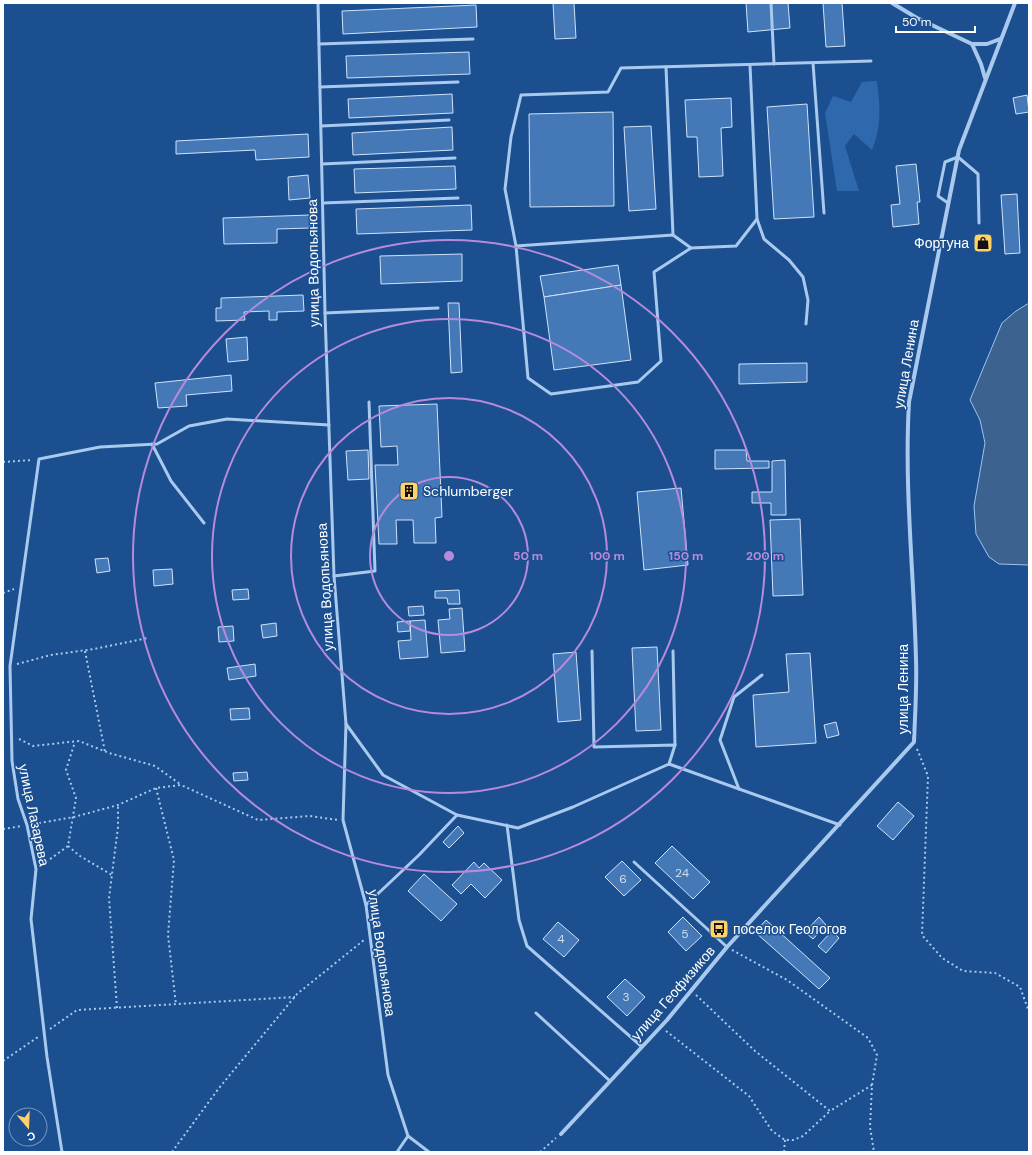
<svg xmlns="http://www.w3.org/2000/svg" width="1032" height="1155" viewBox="0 0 1032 1155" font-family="'DM Sans',sans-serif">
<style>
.green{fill:#2e69ad}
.water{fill:#3c6290;stroke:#9cc4f0}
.building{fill:#4478b7;stroke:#cfe3fa}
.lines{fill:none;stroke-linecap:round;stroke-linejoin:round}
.path{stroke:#a9c9ee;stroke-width:2;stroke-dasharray:2 3;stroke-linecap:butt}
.service{stroke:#a9c9ee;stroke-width:3}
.minor{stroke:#a9c9ee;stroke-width:4}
.ring{fill:none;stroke:#b68bdc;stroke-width:2}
.labels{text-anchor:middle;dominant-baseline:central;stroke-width:3;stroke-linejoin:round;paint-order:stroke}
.number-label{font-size:12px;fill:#d0dded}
.poi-label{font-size:14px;fill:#fff;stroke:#1b4f8f;text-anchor:start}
.street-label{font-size:14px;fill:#fff;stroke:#1b4f8f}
.centre{fill:#b68bdc;stroke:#1b4f8f;stroke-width:2}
.ring-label{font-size:12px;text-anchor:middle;font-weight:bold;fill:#b68bdc;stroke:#1b4f8f;stroke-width:3;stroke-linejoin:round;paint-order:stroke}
</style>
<rect width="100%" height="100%" fill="#1b4f8f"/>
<!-- green -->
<path class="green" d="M877 81C880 107 882 126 872 150L854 134 845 146 859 191H837L825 113 833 96 851 102 862 82Z"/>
<!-- water -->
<polygon class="water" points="1029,303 1029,565 999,564 989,557 976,534 974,506 985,443 980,420 970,400 1002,323 1016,311"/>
<!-- building -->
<g class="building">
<polygon points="553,3 574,3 576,38 555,39"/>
<polygon points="746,3 788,3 790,28 748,32"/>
<polygon points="823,3 842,3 845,46 826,47"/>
<polygon points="476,5 477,27 343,34 342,11"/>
<polygon points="469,52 470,74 347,78 346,56"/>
<polygon points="452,94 453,113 349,118 348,99"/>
<polygon points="1027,95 1029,112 1016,114 1013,98"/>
<polygon points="731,98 732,127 721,128 723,176 699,177 697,137 687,137 685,100"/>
<polygon points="807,104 814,217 774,219 767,107"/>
<polygon points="613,112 614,206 530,207 529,114"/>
<polygon points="651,126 656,209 629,211 624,127"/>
<polygon points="452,127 453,150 353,155 352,133"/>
<polygon points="308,134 309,157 256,160 255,150 176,154 176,141"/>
<polygon points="916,164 920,202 917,202 919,224 893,227 891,205 900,204 896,166"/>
<polygon points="455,166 456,189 355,193 354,169"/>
<polygon points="308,175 310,198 289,200 288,177"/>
<polygon points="1017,194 1020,253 1005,254 1001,195"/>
<polygon points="471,205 472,230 357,234 356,209"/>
<polygon points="310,215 310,228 277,229 277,243 224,244 223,218"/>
<polygon points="462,254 462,281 381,284 380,256"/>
<polygon points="618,265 621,285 544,297 540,276"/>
<polygon points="621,285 631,360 554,370 544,297"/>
<polygon points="303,295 304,311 277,312 277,320 269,320 269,311 244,312 245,320 216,321 216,308 221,308 221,298"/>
<polygon points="448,303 459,303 462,372 451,373"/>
<polygon points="247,337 248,360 228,362 226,339"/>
<polygon points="807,363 807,382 739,384 739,364"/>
<polygon points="231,375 232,391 186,395 187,406 158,408 155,383"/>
<polygon points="437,404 442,517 435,518 436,543 414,543 413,520 396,520 397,544 379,544 375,465 398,465 397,446 381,447 379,406"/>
<polygon points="368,450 369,479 348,480 346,451"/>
<polygon points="715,450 746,450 747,461 769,461 769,468 715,469"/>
<polygon points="785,460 786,515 771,515 771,503 752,503 752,492 772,492 772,461"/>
<polygon points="681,488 688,565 644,570 637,492"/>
<polygon points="800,519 803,595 773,596 770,520"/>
<polygon points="108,558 110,571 97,573 95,559"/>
<polygon points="172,569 173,584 154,586 153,570"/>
<polygon points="248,589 249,599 233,600 232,590"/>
<polygon points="459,590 460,604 448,604 447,598 435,598 435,591"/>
<polygon points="423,606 424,615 409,616 408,607"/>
<polygon points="462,608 465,651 441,653 438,620 450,619 449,609"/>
<polygon points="425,620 428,657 400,659 398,641 411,640 410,621"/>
<polygon points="410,621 410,631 398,632 397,622"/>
<polygon points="276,623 277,636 263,638 261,625"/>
<polygon points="233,626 234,641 219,642 218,627"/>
<polygon points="657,647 661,730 636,731 632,648"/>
<polygon points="576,652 581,720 558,722 553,654"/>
<polygon points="810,653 816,743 756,747 753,695 789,692 786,654"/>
<polygon points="255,664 256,676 229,680 227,668"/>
<polygon points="249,708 250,719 231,720 230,709"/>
<polygon points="836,722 839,735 827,738 824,725"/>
<polygon points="247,772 248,780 234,781 233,773"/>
<polygon points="898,802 914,816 893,840 877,826"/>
<polygon points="458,826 464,833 449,848 443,842"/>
<polygon points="672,846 710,882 693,899 655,863"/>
<polygon points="622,861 641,880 624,896 605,877"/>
<polygon points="474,862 479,868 484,863 502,880 485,898 471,884 461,894 452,885"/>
<polygon points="424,874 457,904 441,921 408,891"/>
<polygon points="683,917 702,936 686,951 668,932"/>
<polygon points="819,917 826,925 813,939 805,932"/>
<polygon points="766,920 830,978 819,989 755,932"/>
<polygon points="558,922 579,940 564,957 543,939"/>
<polygon points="832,931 839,938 826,953 818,946"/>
<polygon points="625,979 645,997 627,1016 607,997"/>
</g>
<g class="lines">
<!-- path -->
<g class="path">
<polyline points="3,462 32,460"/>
<polyline points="3,593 14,589"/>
<polyline points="85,651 105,752"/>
<polyline points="17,664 51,655 94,649 148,638"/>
<polyline points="19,739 33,746 79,741 109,753 155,766 180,784"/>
<polyline points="917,749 928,776 922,935 942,958 963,971 995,973 1020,987 1029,1012"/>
<polyline points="156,788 174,860 168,935 176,1005"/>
<polyline points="34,824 74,817 118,805 156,788 181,785 258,820 310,816 338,820"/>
<polyline points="3,829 22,826"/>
<polyline points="68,846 80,856 112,875"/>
<polyline points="42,865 68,846 76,798 66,770 75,742"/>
<polyline points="732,950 787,980 868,1038 877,1055 872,1085 870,1127 874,1152"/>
<polyline points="696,995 755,1051 830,1111 872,1085"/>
<polyline points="117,1008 109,898 118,827 118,805"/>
<polyline points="50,1029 77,1010 295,997"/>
<polyline points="666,1031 749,1096 772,1131 785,1140 793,1140 803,1136 830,1111"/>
<polyline points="3,1061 38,1037"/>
<polyline points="172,1152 219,1088 297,994 364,940"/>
<polyline points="540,1152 556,1138"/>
<polyline points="784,1152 785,1140"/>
</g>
<!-- service -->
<g class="service">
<polyline points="318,3 325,313 334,576 346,724 343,820 366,905 388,1075 408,1136 429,1152"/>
<polyline points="771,3 774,64"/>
<polyline points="319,44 473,39"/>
<polyline points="813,63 824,213"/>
<polyline points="750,65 757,219 764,239 789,260 803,277 808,300 806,324"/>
<polyline points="666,67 673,235"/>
<polyline points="320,87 458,82"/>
<polyline points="321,126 449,120"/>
<polyline points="322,164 455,158"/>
<polyline points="323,203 458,198"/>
<polyline points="948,203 938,196 945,162 958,157 978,174 979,223"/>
<polyline points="516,246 673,235 691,248 736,246 757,219"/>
<polyline points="691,248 654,272 661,361 638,382 551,394 528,378 516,246 505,189 511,137 521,95 608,92 621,68 871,61"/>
<polyline points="325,313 438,308"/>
<polyline points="152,444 171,481 204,523"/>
<polyline points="334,576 375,571 369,402"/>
<polyline points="592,651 594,747 675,745 669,764"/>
<polyline points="673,651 675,745"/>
<polyline points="346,724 383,775 457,815 518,828 573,807 669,764"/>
<polyline points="669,764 840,825"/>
<polyline points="739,789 720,740 734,697 762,675"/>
<polyline points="507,825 519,920 527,946 641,1046"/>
<polyline points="634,862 727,947"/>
<polyline points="366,905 419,855 457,815"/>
<polyline points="536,1013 610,1081"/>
<polyline points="62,1152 47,1057 31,919 36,869 27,825 18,799 12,761 10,666 39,459 100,447 157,444 189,426 227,419 329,425"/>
<polyline points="397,1152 408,1136"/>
</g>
<!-- minor -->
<g class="minor">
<polyline points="892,3 917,18 972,44 981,64 985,78"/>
<polyline points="972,44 987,44 1000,39"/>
<path d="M561 1134 667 1020 727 947 914 742C915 715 917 687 916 660 914 573 904 488 909 402L959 150 1015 3"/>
</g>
</g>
<!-- distance rings -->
<g class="ring">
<circle cx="449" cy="556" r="79"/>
<circle cx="449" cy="556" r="158"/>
<circle cx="449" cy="556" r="237"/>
<circle cx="449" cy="556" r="316"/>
</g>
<!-- icons -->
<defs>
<symbol id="shop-square" viewBox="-11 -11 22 22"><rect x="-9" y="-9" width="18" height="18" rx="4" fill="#ffd166" stroke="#1b4f8f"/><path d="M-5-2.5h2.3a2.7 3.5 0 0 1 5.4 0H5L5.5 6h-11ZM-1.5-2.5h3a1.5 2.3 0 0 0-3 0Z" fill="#111"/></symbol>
<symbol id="building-square" viewBox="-11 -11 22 22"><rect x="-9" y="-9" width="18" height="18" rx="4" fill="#ffd166" stroke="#1b4f8f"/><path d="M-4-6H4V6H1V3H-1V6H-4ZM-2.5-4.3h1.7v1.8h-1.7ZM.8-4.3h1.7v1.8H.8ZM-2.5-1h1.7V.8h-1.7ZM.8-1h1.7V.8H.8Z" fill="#111"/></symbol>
<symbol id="bus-square" viewBox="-11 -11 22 22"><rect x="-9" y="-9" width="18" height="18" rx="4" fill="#ffd166" stroke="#1b4f8f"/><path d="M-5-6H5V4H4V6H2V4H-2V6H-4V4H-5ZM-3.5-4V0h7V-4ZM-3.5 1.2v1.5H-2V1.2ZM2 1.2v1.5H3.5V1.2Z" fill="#111"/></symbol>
</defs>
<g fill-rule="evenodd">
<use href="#shop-square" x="972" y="232" width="22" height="22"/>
<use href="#building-square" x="398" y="480" width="22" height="22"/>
<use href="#bus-square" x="708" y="918" width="22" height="22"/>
</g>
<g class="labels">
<!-- number labels -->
<g class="number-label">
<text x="682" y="873">24</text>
<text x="623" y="879">6</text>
<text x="685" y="934">5</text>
<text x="561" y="939">4</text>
<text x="626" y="997">3</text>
</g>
<!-- poi labels -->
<g class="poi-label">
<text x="969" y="243" text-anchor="end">Фортуна</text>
<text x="423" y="491">Schlumberger</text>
<text x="733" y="929">поселок Геологов</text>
</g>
<!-- street labels -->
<g class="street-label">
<text transform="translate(313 263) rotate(-91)">улица Водопьянова</text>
<text transform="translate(906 364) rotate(-80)">улица Ленина</text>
<text transform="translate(325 587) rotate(-93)">улица Водопьянова</text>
<text transform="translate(903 689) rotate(-90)">улица Ленина</text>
<text transform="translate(34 815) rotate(78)">улица Лазарева</text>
<text transform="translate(382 953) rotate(82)">улица Водопьянова</text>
<text transform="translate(673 993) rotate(-49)">улица Геофизиков</text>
</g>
</g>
<circle cx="449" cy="556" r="6" class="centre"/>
<g class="ring-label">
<text x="528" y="560">50 m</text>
<text x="607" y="560">100 m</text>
<text x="686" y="560">150 m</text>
<text x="765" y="560">200 m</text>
</g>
<!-- border -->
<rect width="1032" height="1155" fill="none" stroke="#ffffff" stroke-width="8"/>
<!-- north arrow -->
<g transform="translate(28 1127) rotate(161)"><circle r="19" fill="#1b4f8f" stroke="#7695bc"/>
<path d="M0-3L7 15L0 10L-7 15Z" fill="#ffd166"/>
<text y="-6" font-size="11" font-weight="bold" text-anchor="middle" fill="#ffffff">С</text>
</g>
<!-- scale -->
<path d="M896 26v6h79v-6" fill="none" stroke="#ffffff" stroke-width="2"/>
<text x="902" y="26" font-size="12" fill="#ffffff" stroke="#1b4f8f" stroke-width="3" paint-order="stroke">50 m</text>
</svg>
